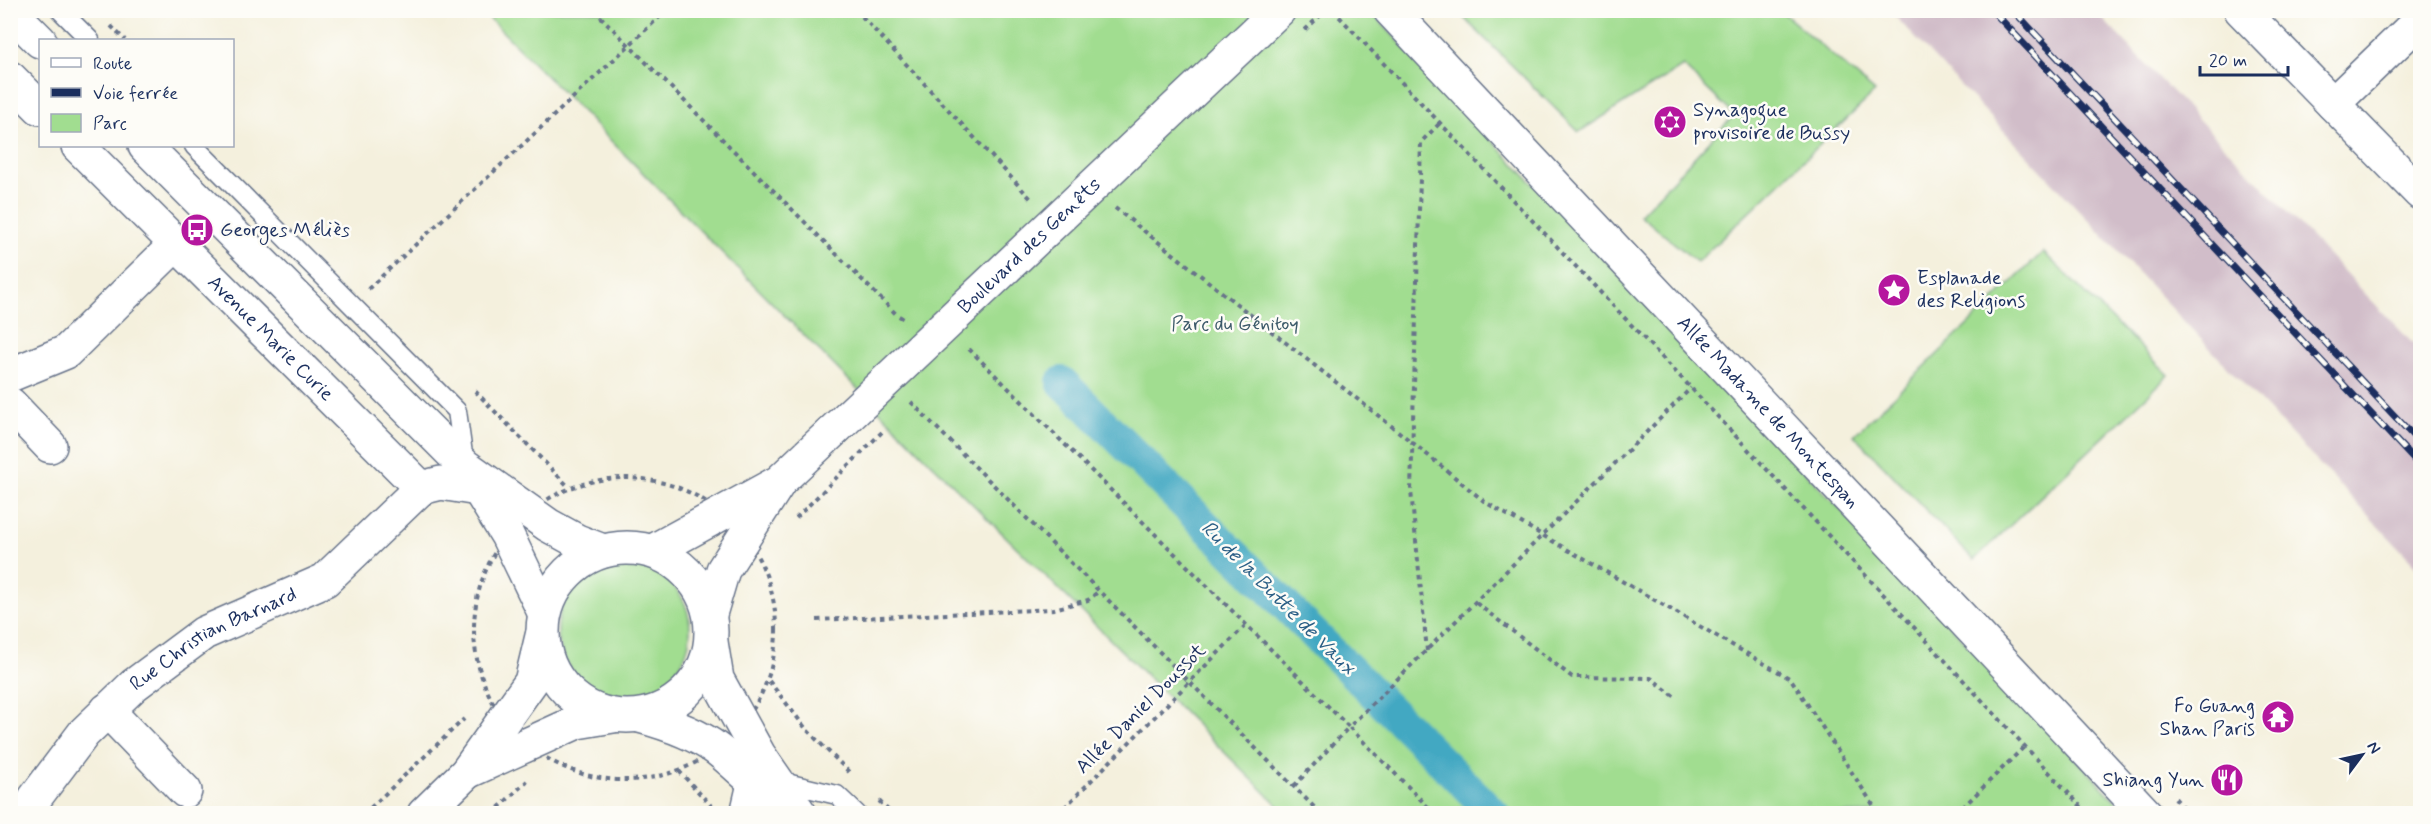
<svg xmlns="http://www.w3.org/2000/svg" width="2431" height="824" viewBox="0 0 2431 824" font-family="Mynerve,sans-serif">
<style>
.industrial{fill:#d1bdc9}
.green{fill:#a1dd90;stroke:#5e8677;stroke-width:1.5}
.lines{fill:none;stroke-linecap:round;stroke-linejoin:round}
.canal{stroke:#42a8c2;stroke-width:32}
.service-casing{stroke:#67738a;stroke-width:21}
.minor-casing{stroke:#67738a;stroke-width:36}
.tertiary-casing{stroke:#67738a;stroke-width:36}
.secondary-casing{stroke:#67738a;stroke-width:36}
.path{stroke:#67738a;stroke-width:4;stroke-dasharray:4.5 4.5;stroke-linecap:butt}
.service{stroke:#fff;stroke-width:18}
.minor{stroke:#fff;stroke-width:33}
.tertiary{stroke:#fff;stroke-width:33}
.secondary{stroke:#fff;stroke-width:33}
.rail-casing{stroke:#1b2f5e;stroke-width:7}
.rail{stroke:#fdfcf7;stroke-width:4.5;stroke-dasharray:14;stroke-linecap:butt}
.labels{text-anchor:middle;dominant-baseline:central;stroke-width:5;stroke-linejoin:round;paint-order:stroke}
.poi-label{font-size:20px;fill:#1b2f5e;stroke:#fdfcf7;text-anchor:start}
.street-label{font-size:20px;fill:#1b2f5e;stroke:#fdfcf7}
.park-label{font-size:20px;fill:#3c5a6a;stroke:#fdfcf7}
.water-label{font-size:21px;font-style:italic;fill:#2b5f86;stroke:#fdfcf7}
</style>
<rect width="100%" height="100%" fill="#fdfcf7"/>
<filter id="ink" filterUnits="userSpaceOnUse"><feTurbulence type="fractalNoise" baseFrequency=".0167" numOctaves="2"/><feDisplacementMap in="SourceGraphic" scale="12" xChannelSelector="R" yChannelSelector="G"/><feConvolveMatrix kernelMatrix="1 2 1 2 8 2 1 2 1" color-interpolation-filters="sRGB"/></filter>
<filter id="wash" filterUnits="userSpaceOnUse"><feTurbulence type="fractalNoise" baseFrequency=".008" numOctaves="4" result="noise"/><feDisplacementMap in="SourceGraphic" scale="24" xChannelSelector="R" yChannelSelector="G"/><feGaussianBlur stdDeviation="1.35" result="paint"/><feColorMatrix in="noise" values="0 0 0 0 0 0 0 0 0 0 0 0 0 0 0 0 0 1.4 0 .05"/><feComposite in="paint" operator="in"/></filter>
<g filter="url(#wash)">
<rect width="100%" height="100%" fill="#f4f0dd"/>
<!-- industrial -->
<polygon class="industrial" points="1890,11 2095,11 2420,351 2420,570"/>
<!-- green -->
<g class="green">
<polygon points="482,11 1370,11 2127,813 1286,813 933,465"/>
<polygon points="1457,11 1781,11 1875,92 1697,262 1640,215 1734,115 1683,66 1579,132"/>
<polygon points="2043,252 2169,375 1974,560 1854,435"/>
<circle cx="624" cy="630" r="66"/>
</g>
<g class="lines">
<!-- canal -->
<polyline class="canal" points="1062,382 1494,814"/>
</g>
</g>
<g filter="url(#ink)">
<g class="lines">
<defs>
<g id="service">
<polyline points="60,10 90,40"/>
<polyline points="194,146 457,411 464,461"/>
<polyline points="778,781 837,795 857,814"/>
</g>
<g id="minor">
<polyline points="2241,10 2420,193"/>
<polyline points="10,78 40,108"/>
<polyline points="2333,104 2420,20"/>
<path id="s1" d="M78 146 421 488 441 483 478 489"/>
<polyline points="10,375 66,352 176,244"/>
<polyline points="10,404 50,446"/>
<polyline points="107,710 185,791"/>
<path id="s2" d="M27 814 35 798 84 733 134 685 204 633 325 580 421 488"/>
<polyline points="747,814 754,784"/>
</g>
<g id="tertiary">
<path id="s3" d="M1390 10 2146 814"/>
<path id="s4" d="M653 551 779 482 1279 10"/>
<polyline points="710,614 723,570 778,484"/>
<polyline points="467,772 577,722 613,716"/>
<polyline points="424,814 466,773 531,682 542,636"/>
</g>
<g id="secondary">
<polyline points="10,11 40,41"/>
<polyline points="145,146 465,466 548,525 577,541 603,551"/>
<polyline points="470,475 507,535 544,612"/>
<circle cx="627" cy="632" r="84"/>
<polyline points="711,642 717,679 759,755 800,814"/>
<path d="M640 716C666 723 696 733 718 750 739 767 758 786 778 804"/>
</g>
</defs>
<!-- service casing -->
<use href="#service" class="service-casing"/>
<!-- minor casing -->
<use href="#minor" class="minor-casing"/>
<!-- tertiary casing -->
<use href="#tertiary" class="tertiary-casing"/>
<!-- secondary casing -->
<use href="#secondary" class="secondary-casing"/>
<!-- path -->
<g class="path">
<polyline points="594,10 897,315 906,320"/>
<polyline points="856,10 1033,201"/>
<polyline points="1333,10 1691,388 2088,814"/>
<polyline points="111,26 125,40"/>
<polyline points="1305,30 1326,10"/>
<polyline points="1115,208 1413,443 1485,502 1791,679 1879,814"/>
<polyline points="368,289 667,10"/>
<polyline points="969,349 1349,727 1294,786"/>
<polyline points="475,391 569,487"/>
<polyline points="911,402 1321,814"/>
<circle cx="625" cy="629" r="151"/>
<polyline points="796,518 884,430"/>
<polyline points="1476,603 1572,677 1651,678 1674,696"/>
<polyline points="817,620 1054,609 1088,600 1099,591"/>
<polyline points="1427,651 1411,491 1421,142 1440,123"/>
<polyline points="769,681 807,730 850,773"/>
<polyline points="679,771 717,812"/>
<polyline points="2175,798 2189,814"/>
<polyline points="879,801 892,814"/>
<polyline points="364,814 464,719"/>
<polyline points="492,814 527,781"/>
<polyline points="1058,814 1246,625"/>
<polyline points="1435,814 1349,727 1691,388"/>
<polyline points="1956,814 2025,746"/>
</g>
<!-- service -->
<use href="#service" class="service"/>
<!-- minor -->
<use href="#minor" class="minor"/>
<!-- tertiary -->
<use href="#tertiary" class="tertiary"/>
<!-- secondary -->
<use href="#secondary" class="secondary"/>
<defs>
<g id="rail">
<polyline points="1992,10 2420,466"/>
<polyline points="2013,10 2420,443"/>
</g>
</defs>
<!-- rail casing -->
<use href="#rail" class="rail-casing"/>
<!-- rail -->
<use href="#rail" class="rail"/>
</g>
</g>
<!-- icons -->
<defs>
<symbol id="synagogue-disc" viewBox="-11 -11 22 22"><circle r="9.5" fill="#b5179e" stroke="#fdfcf7"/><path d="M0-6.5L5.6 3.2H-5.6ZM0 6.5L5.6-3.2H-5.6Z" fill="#fff"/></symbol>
<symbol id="bus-disc" viewBox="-11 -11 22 22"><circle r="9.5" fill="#b5179e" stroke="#fdfcf7"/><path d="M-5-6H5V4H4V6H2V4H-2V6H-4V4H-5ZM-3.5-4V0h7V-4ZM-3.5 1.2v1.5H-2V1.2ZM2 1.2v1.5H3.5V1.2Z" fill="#fff"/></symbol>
<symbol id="sight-disc" viewBox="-11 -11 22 22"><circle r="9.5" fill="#b5179e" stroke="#fdfcf7"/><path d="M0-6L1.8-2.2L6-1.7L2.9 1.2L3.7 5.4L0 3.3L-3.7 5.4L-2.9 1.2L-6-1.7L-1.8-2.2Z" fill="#fff"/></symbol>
<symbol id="temple-disc" viewBox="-11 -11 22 22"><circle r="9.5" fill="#b5179e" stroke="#fdfcf7"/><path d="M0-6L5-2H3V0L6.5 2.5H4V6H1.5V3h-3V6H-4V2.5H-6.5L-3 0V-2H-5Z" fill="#fff"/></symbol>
<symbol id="restaurant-disc" viewBox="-11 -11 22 22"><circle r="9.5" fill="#b5179e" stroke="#fdfcf7"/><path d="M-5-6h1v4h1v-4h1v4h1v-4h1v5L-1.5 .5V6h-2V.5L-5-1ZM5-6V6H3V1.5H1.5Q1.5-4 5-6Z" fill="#fff"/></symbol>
</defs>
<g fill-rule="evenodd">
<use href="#synagogue-disc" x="1651" y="103" width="38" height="38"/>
<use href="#bus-disc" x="178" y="211" width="38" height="38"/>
<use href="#sight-disc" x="1875" y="271" width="38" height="38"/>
<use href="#temple-disc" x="2259" y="698" width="38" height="38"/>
<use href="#restaurant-disc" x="2208" y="761" width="38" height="38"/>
</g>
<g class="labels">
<!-- poi labels -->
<g class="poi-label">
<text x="1693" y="110">Synagogue<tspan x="1693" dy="23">provisoire de Bussy</tspan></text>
<text x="220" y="230">Georges Méliès</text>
<text x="1917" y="278">Esplanade<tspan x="1917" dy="23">des Religions</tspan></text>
<text x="2255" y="706" text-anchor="end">Fo Guang<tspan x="2255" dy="23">Shan Paris</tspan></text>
<text x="2204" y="780" text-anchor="end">Shiang Yun</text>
</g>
<!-- street labels -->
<g class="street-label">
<text stroke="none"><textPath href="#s4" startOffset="488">Boulevard des Genêts</textPath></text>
<text stroke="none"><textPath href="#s1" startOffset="272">Avenue Marie Curie</textPath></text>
<text stroke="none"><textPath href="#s3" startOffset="552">Allée Madame de Montespan</textPath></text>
<text stroke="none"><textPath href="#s2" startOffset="261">Rue Christian Barnard</textPath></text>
<text transform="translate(1141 709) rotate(-45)">Allée Daniel Doussot</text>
</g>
<!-- park labels -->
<g class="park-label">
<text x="1235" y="324">Parc du Génitoy</text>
</g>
<!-- water labels -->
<g class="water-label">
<text transform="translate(1278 598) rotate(45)">Ru de la Butte de Vaux</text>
</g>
</g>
<!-- margin -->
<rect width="2431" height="824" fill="none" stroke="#fdfcf7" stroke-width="36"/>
<!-- legend -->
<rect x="39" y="39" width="195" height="108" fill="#fdfcf7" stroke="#a3aaba" stroke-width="1.5"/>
<rect x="51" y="58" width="30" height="9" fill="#ffffff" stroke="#a3aaba" stroke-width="1.5"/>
<text x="93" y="69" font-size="18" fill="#1b2f5e">Route</text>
<rect x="51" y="88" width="30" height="9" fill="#1b2f5e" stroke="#a3aaba" stroke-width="1.5"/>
<text x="93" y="99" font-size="18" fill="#1b2f5e">Voie ferrée</text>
<rect x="51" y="114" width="30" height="18" fill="#a1dd90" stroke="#a3aaba" stroke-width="1.5"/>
<text x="93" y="129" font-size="18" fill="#1b2f5e">Parc</text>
<!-- north arrow -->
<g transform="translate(2362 755) rotate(57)" stroke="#fdfcf7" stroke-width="4.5" paint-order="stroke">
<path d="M0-4.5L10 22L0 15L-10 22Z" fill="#1b2f5e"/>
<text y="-9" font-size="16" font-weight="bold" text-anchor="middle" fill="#1b2f5e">N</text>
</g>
<!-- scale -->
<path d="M2200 66v9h88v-9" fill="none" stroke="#1b2f5e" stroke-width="3"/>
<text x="2209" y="66" font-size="18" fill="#1b2f5e" stroke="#fdfcf7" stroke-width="4.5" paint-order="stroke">20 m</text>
</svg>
